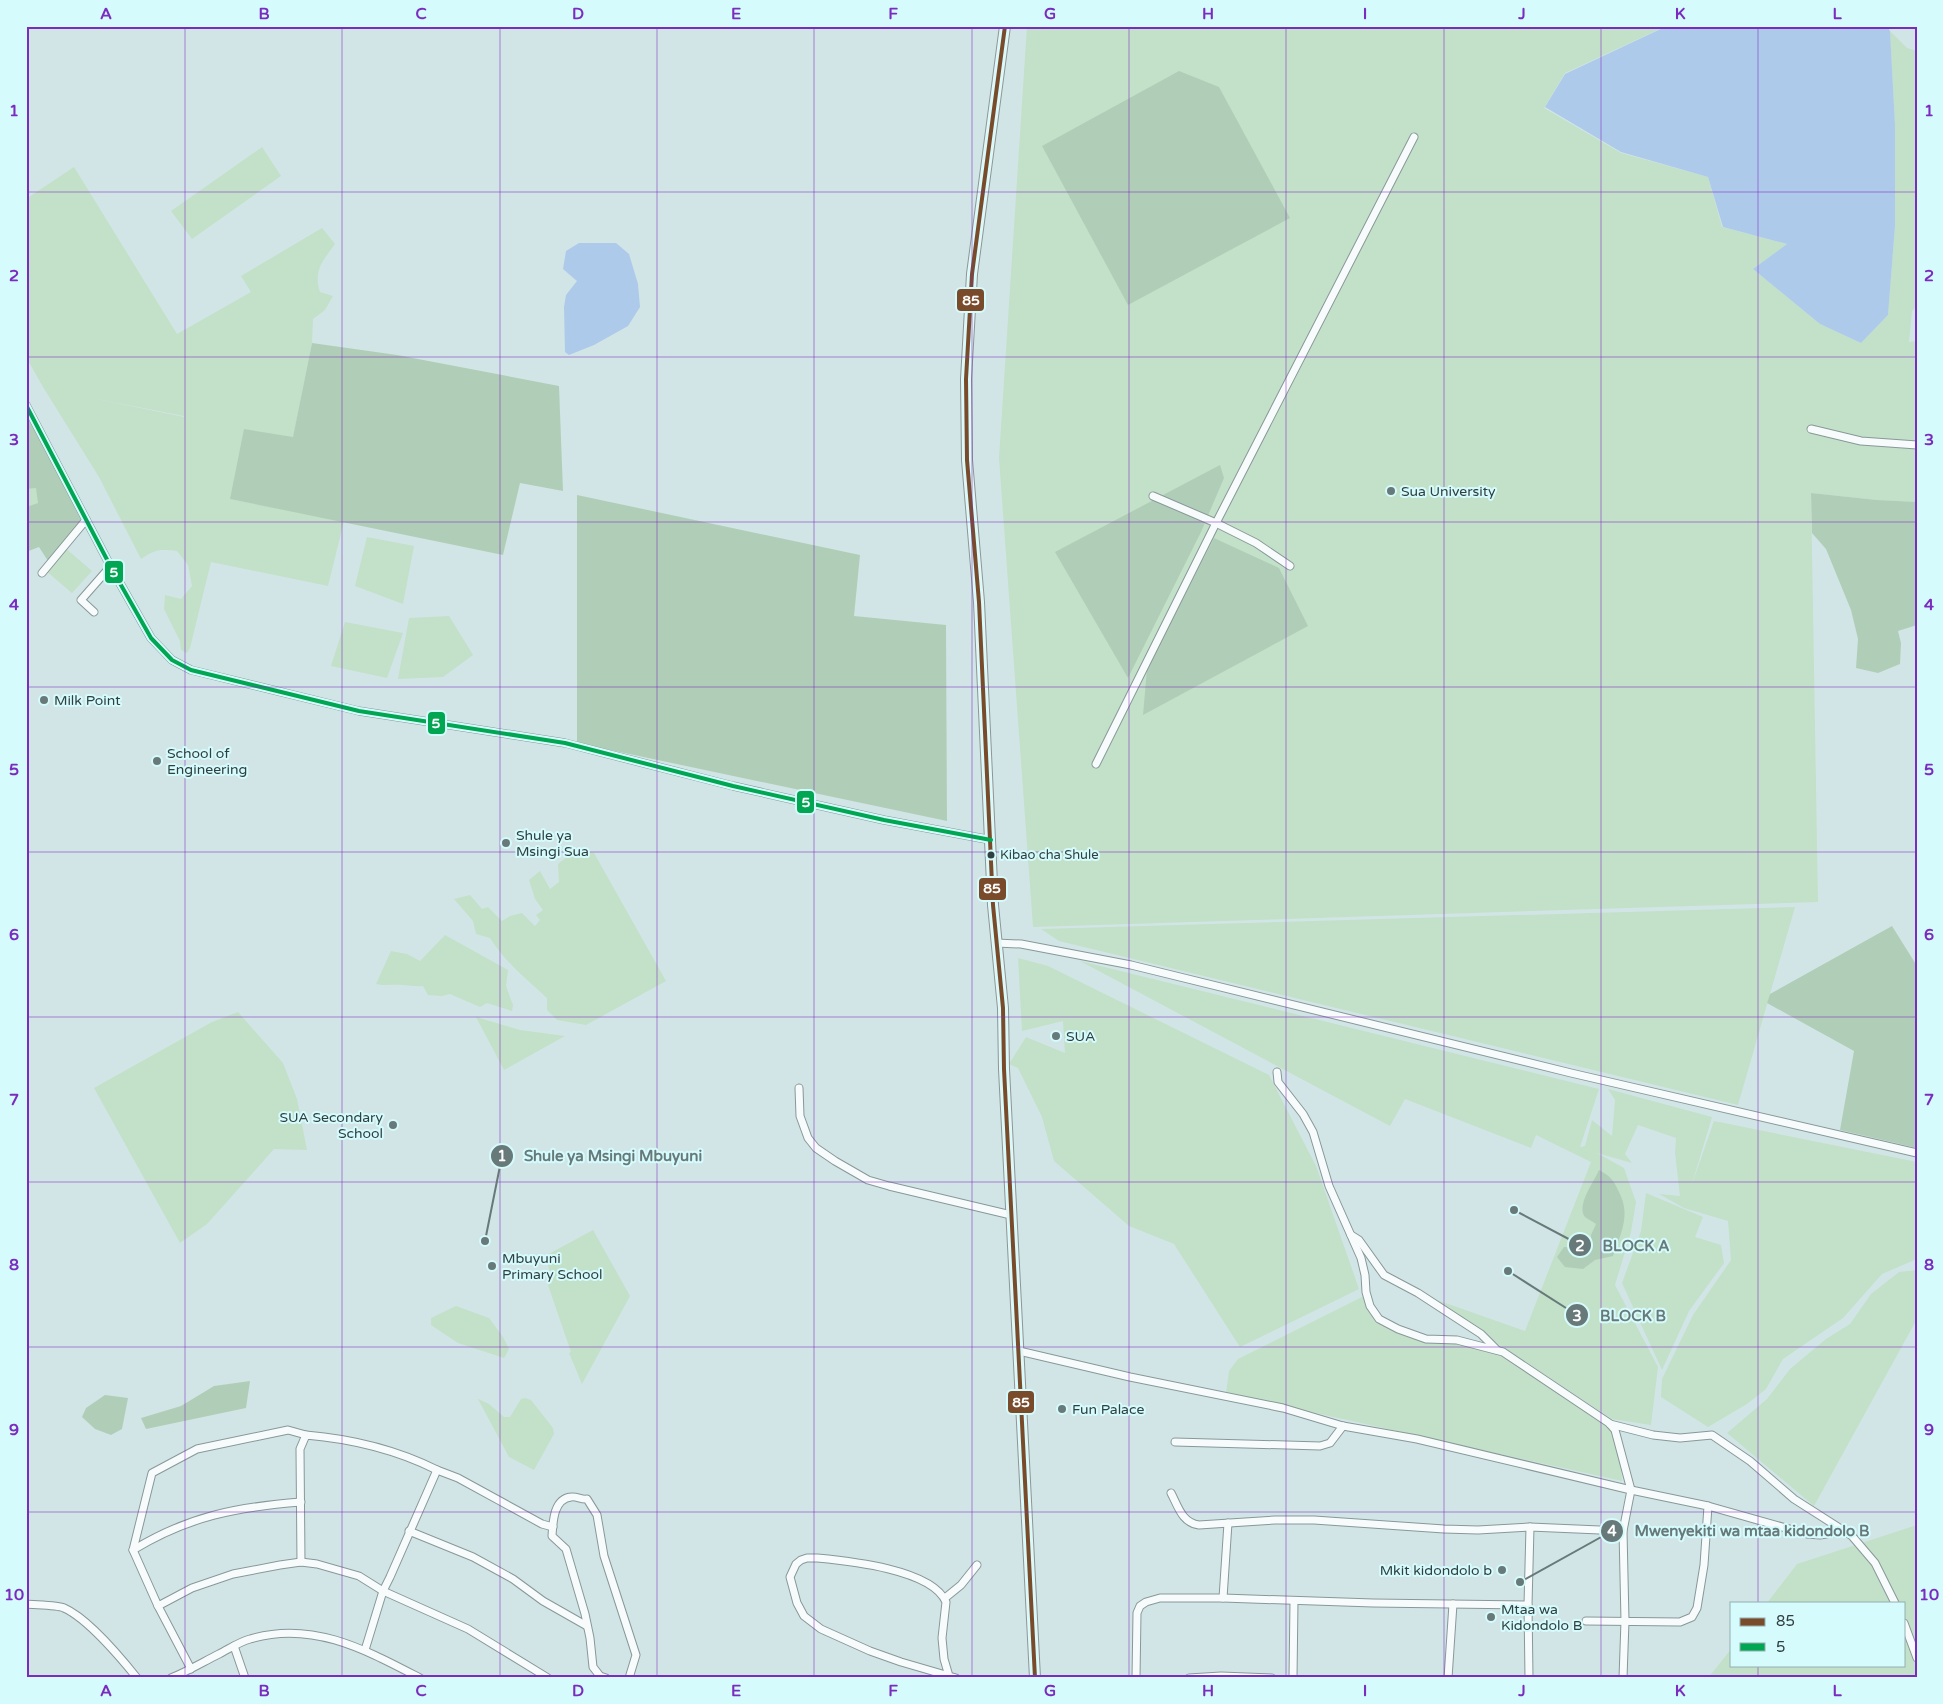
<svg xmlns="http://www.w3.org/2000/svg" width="1943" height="1704" viewBox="0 0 1943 1704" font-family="'Varela Round',sans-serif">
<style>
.green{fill:#c3e0c9;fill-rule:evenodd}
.forest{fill:#b0ceb7}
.water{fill:#aecaea}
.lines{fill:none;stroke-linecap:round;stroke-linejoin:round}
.street-casing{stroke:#889899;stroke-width:9}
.secondary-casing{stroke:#889899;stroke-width:12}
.street{stroke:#f8fbfb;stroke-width:7}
.secondary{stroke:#ecf3f2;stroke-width:10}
.bus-1-casing{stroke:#d5fbfd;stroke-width:8}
.bus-2-casing{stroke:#d5fbfd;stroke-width:8}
.bus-1{stroke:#7a4b2a;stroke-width:4}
.bus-2{stroke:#00a651;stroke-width:4}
.grid{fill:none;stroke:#7b2cbf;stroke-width:1;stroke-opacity:0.55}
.poi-dot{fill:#687979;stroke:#d5fbfd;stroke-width:2}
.bus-dot{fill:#303f3f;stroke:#d5fbfd;stroke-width:2}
.labels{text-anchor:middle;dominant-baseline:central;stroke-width:4;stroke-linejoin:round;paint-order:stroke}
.bus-label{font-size:13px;fill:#303f3f;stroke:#d5fbfd;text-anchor:start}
.poi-label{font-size:14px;fill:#303f3f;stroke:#d5fbfd;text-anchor:start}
.leader{fill:none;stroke:#687979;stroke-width:2}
.callout-dot{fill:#687979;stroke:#d5fbfd;stroke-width:2}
.mark-label{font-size:15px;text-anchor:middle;font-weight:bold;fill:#fff}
.callout-label{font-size:15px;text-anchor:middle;font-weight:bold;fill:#687979;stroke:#d5fbfd;stroke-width:4;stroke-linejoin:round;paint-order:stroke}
.line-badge{stroke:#d5fbfd;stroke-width:2}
.badge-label{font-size:14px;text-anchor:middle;font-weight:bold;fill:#fff}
.neatline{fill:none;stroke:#7b2cbf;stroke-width:2}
.grid-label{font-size:16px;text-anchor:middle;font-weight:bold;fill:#7b2cbf}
</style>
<rect width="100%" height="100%" fill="#d1e5e6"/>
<!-- green -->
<g class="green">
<polygon points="1027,26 1666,26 1565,73 1544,108 1621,153 1708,177 1722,227 1787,244 1753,269 1820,324 1861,343 1888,315 1895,226 1895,125 1890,31 1907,48 1917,51 1917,306 1912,311 1909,342 1917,341 1917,502 1877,500 1811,493 1818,902 1033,927 999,458"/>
<polygon points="262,147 281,176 192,239 171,211"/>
<path d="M74 167 177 334 251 292 241 276 322 228 335 244C323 261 313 270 320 292L333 296 325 310 313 319 312 343 293 438 230 499 344 521 328 586 211 562 190 648 187 653 181 650 180 641 164 609 165 595 181 599 192 586 188 565 177 551C160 549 155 549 141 559L99 477 43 387 26 357V199ZM82 396 184 416V417Z"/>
<polygon points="36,487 45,499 38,503 26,507 26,489"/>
<polygon points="367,537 414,546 403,604 355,586"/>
<polygon points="64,547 92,571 72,593 45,570"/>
<polygon points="449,616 473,655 443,677 398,679 409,618"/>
<polygon points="345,622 403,633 387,678 331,666"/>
<path d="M577 849 594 853 666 981 586 1025 557 1020 547 1010V998C526 979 505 962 490 938L476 934 473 921 454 899 470 895 482 909 488 907 502 921 510 916 522 913 535 926 540 920 536 915 543 910 535 899 529 880 540 871 550 889 559 882 558 864Z"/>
<polygon points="1795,907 1738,1105 1059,941 1041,929"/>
<path d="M445 935 508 970 506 986 513 1005 512 1011 487 1003 480 1007 450 994 442 996 428 995 423 986C415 987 410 985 402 985 393 984 385 986 376 984L391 951 407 954 420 961Z"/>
<polygon points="1018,958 1048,966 1269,1075 1316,1166 1359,1289 1240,1347 1174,1244 1129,1226 1054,1161 1042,1117 1018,1068 1009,1064 1026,1037 1065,1053 1063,1021 1022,1031"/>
<polygon points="1080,961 1599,1089 1580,1147 1585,1146 1592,1120 1612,1136 1615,1100 1608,1089 1712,1117 1691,1187 1714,1121 1917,1162 1917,1259 1882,1274 1843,1318 1783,1359 1766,1389 1747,1404 1708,1427 1661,1397 1662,1379 1693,1315 1731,1260 1728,1221 1684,1208 1659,1194 1680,1196 1675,1153 1676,1138 1638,1125 1625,1154 1632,1163 1597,1153 1624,1168 1636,1202 1631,1232 1615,1285 1658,1367 1651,1425 1612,1419 1502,1347 1437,1300 1525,1331 1591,1162 1536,1135 1531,1148 1405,1099 1390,1126"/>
<polygon points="238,1012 283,1063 297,1099 307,1150 274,1149 207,1224 180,1243 94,1088 212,1022"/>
<polygon points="476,1017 520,1030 565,1036 504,1070"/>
<polygon points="1646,1193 1703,1217 1695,1237 1721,1245 1724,1263 1689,1311 1662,1370 1622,1283 1641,1231"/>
<polygon points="593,1230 630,1296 582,1384 569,1353 571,1352 548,1285 553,1281 545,1256"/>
<polygon points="1917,1270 1917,1319 1814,1506 1727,1433 1767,1399 1790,1369 1826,1339 1850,1324 1871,1294 1899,1272"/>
<polygon points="1364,1296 1374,1319 1428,1343 1459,1343 1503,1355 1609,1427 1621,1463 1622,1481 1226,1393 1229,1371 1238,1359"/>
<polygon points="456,1306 489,1318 503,1337 509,1349 504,1358 458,1343 431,1325 431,1318"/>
<polygon points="525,1398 531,1400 553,1428 554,1434 534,1470 509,1457 478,1399 489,1404 504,1417 510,1417 521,1399"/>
<polygon points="1917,1525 1917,1678 1708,1678 1732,1648 1732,1665 1904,1665 1904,1603 1767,1603 1797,1564"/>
</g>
<!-- forest -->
<g class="forest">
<polygon points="1179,71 1219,87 1290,218 1128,305 1042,146"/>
<polygon points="312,343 397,355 559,386 563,491 520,483 503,555 230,499 244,429 293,437"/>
<polygon points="30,411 82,519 50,564 39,547 26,552 26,507 38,503 36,488 26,489 26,414"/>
<polygon points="1220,465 1224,478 1201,532 1128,678 1055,552"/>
<polygon points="1811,493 1877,500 1917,502 1917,625 1898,631 1901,643 1900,664 1878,673 1856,668 1858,639 1851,610 1826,549 1812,533"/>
<polygon points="577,495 860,555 854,616 946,625 947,821 577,743"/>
<polygon points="1214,538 1279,568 1308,626 1143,715 1147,669"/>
<polygon points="1892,926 1917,966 1917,1148 1840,1130 1854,1051 1767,1003 1770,994"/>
<path d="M1599 1170C1611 1177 1613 1179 1619 1192 1631 1215 1621 1233 1613 1256L1595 1260 1583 1269 1565 1267 1557 1257 1564 1247 1592 1248 1591 1235 1596 1224C1593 1222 1588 1219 1585 1217 1576 1205 1594 1182 1599 1170Z"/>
<polygon points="250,1381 246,1408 146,1429 141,1418 181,1406 214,1386"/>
<polygon points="105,1395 128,1398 122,1429 111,1435 95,1429 82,1417 86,1408"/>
</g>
<!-- water -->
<g class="water">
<polygon points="1667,26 1887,26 1890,31 1895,125 1895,226 1888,315 1861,343 1820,324 1753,269 1787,244 1723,227 1708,177 1621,152 1545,107 1565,74"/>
<polygon points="579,243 616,243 629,254 638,284 640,307 628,326 594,345 569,355 565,352 564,307 566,295 577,281 563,269 566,251"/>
</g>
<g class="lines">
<defs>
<g id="street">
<polyline points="26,405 113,571 151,638 172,660 191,670 359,711 565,743 733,786 884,820 991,840"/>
<polyline points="1811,429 1861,441 1917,445"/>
<polyline points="1153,496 1216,523 1256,543 1290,566"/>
<polyline points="42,573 86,520"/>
<polyline points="94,612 81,600 110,567"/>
<polyline points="1096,764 1216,523 1414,137"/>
<polyline points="996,943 1021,944 1131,965 1571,1073 1917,1153"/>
<polyline points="1277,1072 1278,1082 1303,1114 1313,1132 1329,1186 1361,1258 1365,1275 1366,1292 1370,1306 1379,1319 1398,1329 1426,1339 1457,1340 1503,1352 1609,1423 1615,1430 1631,1490 1623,1531 1625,1621 1623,1678"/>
<polyline points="799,1088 800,1116 808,1138 816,1148 835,1161 868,1180 889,1186 1011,1215"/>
<polyline points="1351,1235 1359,1240 1384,1275 1418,1293 1481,1334 1497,1350"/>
<polyline points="1019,1351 1130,1377 1283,1408 1343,1426 1417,1439 1631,1490 1708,1506 1704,1565 1697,1608 1692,1617 1680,1622 1586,1621"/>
<polyline points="1610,1424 1653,1435 1680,1438 1712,1435 1750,1461 1794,1499 1852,1536 1875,1563 1895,1603"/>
<polyline points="1175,1442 1320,1446 1330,1443 1343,1426"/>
<path d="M1171 1493C1178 1506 1182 1523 1199 1525L1275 1520H1314L1444 1529 1478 1530 1530 1527 1623 1531"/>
<polyline points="1708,1506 1807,1534 1820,1535 1844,1531"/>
<polyline points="409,1531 473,1557 513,1579 543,1601 587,1626"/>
<path d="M133 1550C189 1516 237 1507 301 1502"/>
<path d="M301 1562 300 1449 306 1435C353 1439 395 1449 437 1470"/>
<polyline points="945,1598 961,1585 977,1565"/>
<polyline points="1223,1598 1228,1523"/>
<path d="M26 1604C35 1605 58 1605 64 1608 87 1618 121 1658 137 1678"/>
<polyline points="1528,1605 1530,1527"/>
<polyline points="158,1606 192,1588 233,1574 280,1565 301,1562 317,1564 359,1576 383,1591 468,1629 548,1678"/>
<polyline points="1904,1623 1917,1658"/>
<polyline points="234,1646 245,1678"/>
<polyline points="365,1650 383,1591 390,1577 437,1470 458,1478 542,1524 553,1527"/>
<polyline points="191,1669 158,1606 133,1550 152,1473 197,1449 288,1430 306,1435"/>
<path d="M949 1676 944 1659 942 1638 946 1602C932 1569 848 1561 817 1558H807L801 1560 796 1564 790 1577 797 1603 804 1616 821 1629 870 1651 901 1662 956 1678"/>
<path d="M171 1678C188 1671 203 1662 219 1654 229 1649 239 1642 250 1639 312 1620 366 1650 420 1678"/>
<path d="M606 1678 600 1676 593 1667 590 1638 585 1614 566 1549 552 1536C553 1523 553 1499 571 1497 577 1496 581 1500 587 1499L597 1515 604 1556 636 1655 629 1678"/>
<polyline points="1136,1678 1137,1613 1140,1606 1146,1602 1160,1598 1223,1598 1373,1603 1528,1605 1529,1678"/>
<polyline points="1189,1678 1221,1676 1272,1678"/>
<polyline points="1293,1678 1294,1601"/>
<polyline points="1448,1678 1453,1604"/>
</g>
<polyline id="secondary" points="1005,26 972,274 966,379 967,460 979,602 993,905 1003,1008 1004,1069 1035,1678"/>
</defs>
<!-- street casing -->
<use href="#street" class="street-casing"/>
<!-- secondary casing -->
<use href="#secondary" class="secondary-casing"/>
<!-- street -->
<use href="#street" class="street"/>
<!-- secondary -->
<use href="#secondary" class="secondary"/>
<defs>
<polyline id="bus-1" points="1005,26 972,274 966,379 967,460 979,602 993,905 1003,1008 1004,1069 1035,1678"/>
<polyline id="bus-2" points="26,405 113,571 151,638 172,660 191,670 359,711 565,743 733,786 884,820 991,840"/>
</defs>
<!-- bus-1 casing -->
<use href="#bus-1" class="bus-1-casing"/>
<!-- bus-2 casing -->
<use href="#bus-2" class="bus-2-casing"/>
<!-- bus-1 -->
<use href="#bus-1" class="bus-1"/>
<!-- bus-2 -->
<use href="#bus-2" class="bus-2"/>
</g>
<!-- grid -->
<path class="grid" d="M185 26V1678M342 26V1678M500 26V1678M657 26V1678M814 26V1678M972 26V1678M1129 26V1678M1286 26V1678M1444 26V1678M1601 26V1678M1758 26V1603M26 192H1917M26 357H1917M26 522H1917M26 687H1917M26 852H1917M26 1017H1917M26 1182H1917M26 1347H1917M26 1512H1917M1758 1665V1678"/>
<!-- markers -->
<g class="poi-dot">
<circle cx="1391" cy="491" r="5"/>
<circle cx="44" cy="700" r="5"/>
<circle cx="157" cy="761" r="5"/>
<circle cx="506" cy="843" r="5"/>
<circle cx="1056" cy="1036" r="5"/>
<circle cx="393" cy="1125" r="5"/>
<circle cx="492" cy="1266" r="5"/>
<circle cx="1062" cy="1409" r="5"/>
<circle cx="1502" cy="1570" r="5"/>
<circle cx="1491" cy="1617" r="5"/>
</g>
<circle class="bus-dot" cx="991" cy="855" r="4.5"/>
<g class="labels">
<!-- bus labels -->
<g class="bus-label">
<text x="1000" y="855">Kibao cha Shule</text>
</g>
<!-- poi labels -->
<g class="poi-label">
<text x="1401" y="491">Sua University</text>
<text x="54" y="700">Milk Point</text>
<text x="167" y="753">School of<tspan x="167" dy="16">Engineering</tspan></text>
<text x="516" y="835">Shule ya<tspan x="516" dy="16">Msingi Sua</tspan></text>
<text x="1066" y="1036">SUA</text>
<text x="383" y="1117" text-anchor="end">SUA Secondary<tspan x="383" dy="16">School</tspan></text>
<text x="502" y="1258">Mbuyuni<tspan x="502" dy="16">Primary School</tspan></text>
<text x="1072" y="1409">Fun Palace</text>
<text x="1492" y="1570" text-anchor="end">Mkit kidondolo b</text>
<text x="1501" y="1609">Mtaa wa<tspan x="1501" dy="16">Kidondolo B</tspan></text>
</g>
</g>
<!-- callouts -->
<path class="leader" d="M485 1241L502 1156M1514 1210L1580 1245M1508 1271L1577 1315M1520 1582L1612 1531"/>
<g class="callout-dot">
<circle cx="485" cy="1241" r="5"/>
<circle cx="1514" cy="1210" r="5"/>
<circle cx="1508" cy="1271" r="5"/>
<circle cx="1520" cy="1582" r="5"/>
<circle cx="502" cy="1156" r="12"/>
<circle cx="1580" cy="1245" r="12"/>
<circle cx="1577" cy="1315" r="12"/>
<circle cx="1612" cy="1531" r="12"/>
</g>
<g class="mark-label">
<text x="502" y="1161">1</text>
<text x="1580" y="1251">2</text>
<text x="1577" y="1321">3</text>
<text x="1612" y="1536">4</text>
</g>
<g class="callout-label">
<text x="613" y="1161">Shule ya Msingi Mbuyuni</text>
<text x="1636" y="1251">BLOCK A</text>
<text x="1633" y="1321">BLOCK B</text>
<text x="1752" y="1536">Mwenyekiti wa mtaa kidondolo B</text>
</g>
<g class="line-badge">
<rect x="956" y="288" width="29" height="24" rx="5" fill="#7a4b2a"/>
<rect x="104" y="560" width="20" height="24" rx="5" fill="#00a651"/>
<rect x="427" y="711" width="19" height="24" rx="5" fill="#00a651"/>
<rect x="796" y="790" width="19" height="24" rx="5" fill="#00a651"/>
<rect x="978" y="877" width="29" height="24" rx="5" fill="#7a4b2a"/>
<rect x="1007" y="1390" width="28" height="24" rx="5" fill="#7a4b2a"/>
</g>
<g class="badge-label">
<text x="971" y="305">85</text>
<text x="114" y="577">5</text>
<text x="436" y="728">5</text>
<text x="806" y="807">5</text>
<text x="992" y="893">85</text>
<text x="1021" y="1407">85</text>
</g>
<!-- border -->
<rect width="1943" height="1704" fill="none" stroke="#d5fbfd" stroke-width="55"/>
<!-- legend -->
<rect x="1730" y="1602" width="175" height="65" fill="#d5fbfd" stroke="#93b0b1"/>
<rect x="1740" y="1618" width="25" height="8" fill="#7a4b2a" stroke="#93b0b1"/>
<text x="1776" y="1626" font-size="15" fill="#303f3f">85</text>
<rect x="1740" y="1643" width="25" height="8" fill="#00a651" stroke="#93b0b1"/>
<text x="1776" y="1652" font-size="15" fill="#303f3f">5</text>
<rect x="28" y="28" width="1888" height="1648" class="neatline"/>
<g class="grid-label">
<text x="106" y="19">A</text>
<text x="264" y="19">B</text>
<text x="421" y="19">C</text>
<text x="578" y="19">D</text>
<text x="736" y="19">E</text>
<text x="893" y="19">F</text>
<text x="1050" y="19">G</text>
<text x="1208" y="19">H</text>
<text x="1365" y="19">I</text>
<text x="1522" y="19">J</text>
<text x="1680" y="19">K</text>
<text x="1837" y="19">L</text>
<text x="14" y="116">1</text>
<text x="1929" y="116">1</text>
<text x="14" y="281">2</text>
<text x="1929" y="281">2</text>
<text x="14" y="445">3</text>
<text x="1929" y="445">3</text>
<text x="14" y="610">4</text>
<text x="1929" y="610">4</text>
<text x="14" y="775">5</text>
<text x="1929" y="775">5</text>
<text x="14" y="940">6</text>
<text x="1929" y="940">6</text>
<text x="14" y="1105">7</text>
<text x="1929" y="1105">7</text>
<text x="14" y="1270">8</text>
<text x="1929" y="1270">8</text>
<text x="14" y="1435">9</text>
<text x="1929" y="1435">9</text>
<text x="14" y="1600">10</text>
<text x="1929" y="1600">10</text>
<text x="106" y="1696">A</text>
<text x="264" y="1696">B</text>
<text x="421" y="1696">C</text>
<text x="578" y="1696">D</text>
<text x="736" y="1696">E</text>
<text x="893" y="1696">F</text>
<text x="1050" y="1696">G</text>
<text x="1208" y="1696">H</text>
<text x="1365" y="1696">I</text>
<text x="1522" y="1696">J</text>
<text x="1680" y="1696">K</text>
<text x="1837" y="1696">L</text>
</g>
</svg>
